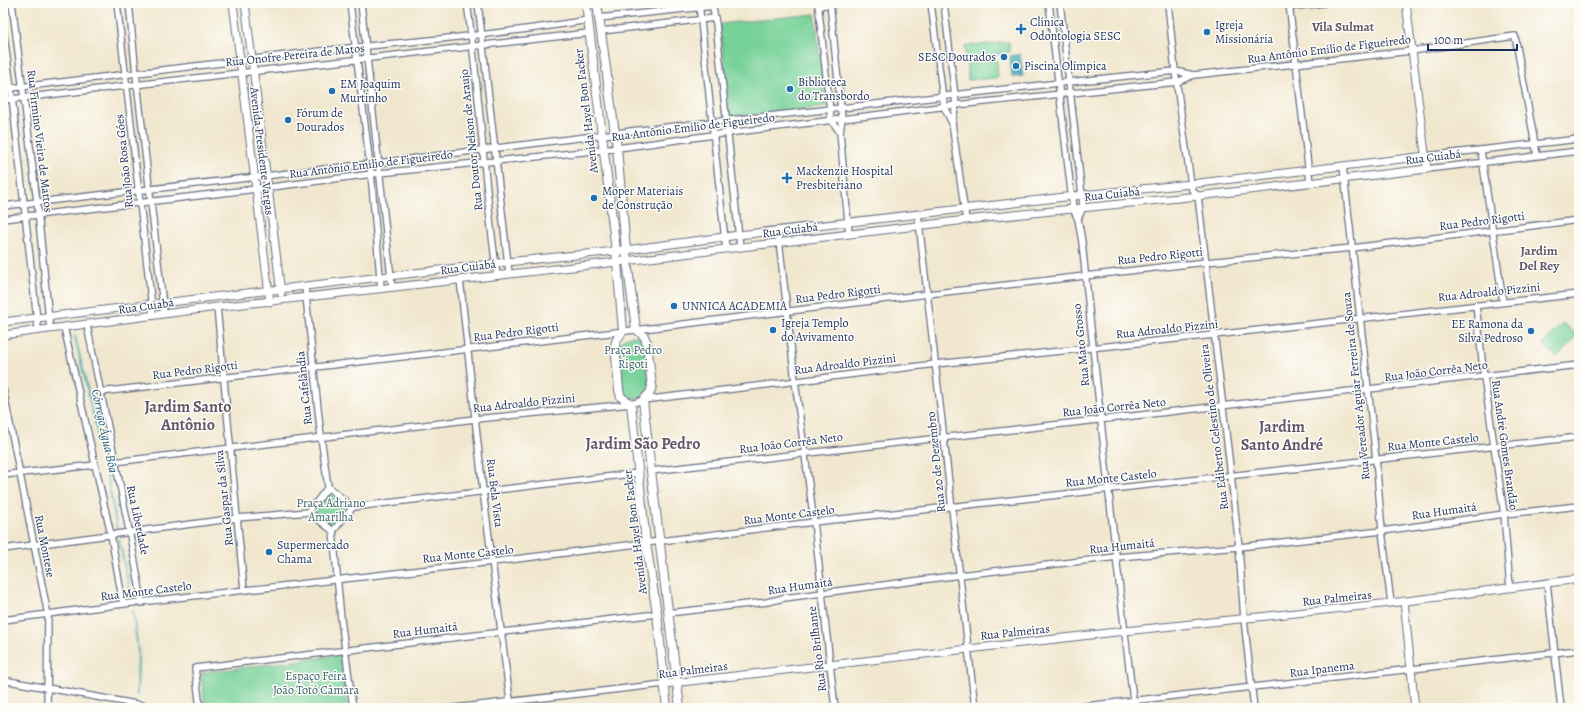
<svg xmlns="http://www.w3.org/2000/svg" width="1582" height="711" viewBox="0 0 1582 711" font-family="Alegreya,serif">
<style>
.green{fill:#77d299;stroke:#49807c}
.water{fill:#3cadb7;stroke:#2c6e8a}
.lines{fill:none;stroke-linecap:round;stroke-linejoin:round}
.stream{stroke:#3cadb7;stroke-width:2}
.minor-casing{stroke:#666f85;stroke-width:8}
.tertiary-casing{stroke:#666f85;stroke-width:9}
.secondary-casing{stroke:#666f85;stroke-width:10}
.minor{stroke:#fff;stroke-width:5.5}
.tertiary{stroke:#fff;stroke-width:7}
.secondary{stroke:#fff;stroke-width:8}
.poi-dot{fill:#1f6fb2;stroke:#fdfcf7;stroke-width:1.5}
.labels{text-anchor:middle;dominant-baseline:central;stroke-width:3;stroke-linejoin:round;paint-order:stroke}
.poi-label{font-size:12px;fill:#1b2f5e;stroke:#fdfcf7;text-anchor:start}
.street-label{font-size:12px;fill:#1b2f5e;stroke:#fdfcf7}
.park-label{font-size:12px;fill:#376070;stroke:#fdfcf7}
.neighbourhood-label{font-size:13px;font-weight:bold;fill:#615869;stroke:#fdfcf7}
.water-label{font-size:13px;font-style:italic;fill:#286182;stroke:#fdfcf7}
.district-label{font-size:16px;font-weight:bold;fill:#615869;stroke:#fdfcf7}
</style>
<rect width="100%" height="100%" fill="#fdfcf7"/>
<filter id="ink" filterUnits="userSpaceOnUse"><feTurbulence type="fractalNoise" baseFrequency=".025" numOctaves="2"/><feDisplacementMap in="SourceGraphic" scale="8" xChannelSelector="R" yChannelSelector="G"/><feConvolveMatrix kernelMatrix="1 2 1 2 8 2 1 2 1" color-interpolation-filters="sRGB"/></filter>
<filter id="wash" filterUnits="userSpaceOnUse"><feTurbulence type="fractalNoise" baseFrequency=".012" numOctaves="4" result="noise"/><feDisplacementMap in="SourceGraphic" scale="16" xChannelSelector="R" yChannelSelector="G"/><feGaussianBlur stdDeviation="0.9" result="paint"/><feColorMatrix in="noise" values="0 0 0 0 0 0 0 0 0 0 0 0 0 0 0 0 0 1.4 0 .05"/><feComposite in="paint" operator="in"/></filter>
<g filter="url(#wash)">
<rect width="100%" height="100%" fill="#f1e7ce"/>
<!-- green -->
<g class="green">
<polygon points="815,14 826,107 730,117 720,24"/>
<polygon points="1009,42 1010,52 966,59 965,46"/>
<polygon points="997,60 998,78 968,80 967,61"/>
<polygon points="1563,323 1578,336 1557,357 1543,344"/>
<path d="M637 336 642 338 650 387 642 398C633 399 627 400 622 392L619 345C623 337 628 336 637 336Z"/>
<polygon points="328,490 351,507 333,529 311,512"/>
<polygon points="340,655 347,708 205,708 201,673"/>
</g>
<!-- water -->
<polygon class="water" points="1020,54 1023,76 1012,77 1010,56"/>
<g class="lines">
<!-- stream -->
<g class="stream">
<polyline points="75,336 107,474 117,529"/>
<polyline points="119,539 131,596"/>
<polyline points="133,611 138,651 137,695"/>
</g>
</g>
</g>
<g filter="url(#ink)">
<g class="lines">
<defs>
<g id="minor">
<polyline points="12,3 37,202 50,329"/>
<polyline points="117,3 153,316"/>
<polyline points="129,3 136,74 164,314"/>
<polyline points="350,3 371,174 381,288"/>
<polyline points="361,3 392,287"/>
<path d="M467 3C480 93 484 185 497 275"/>
<polyline points="478,3 509,273"/>
<polyline points="699,3 726,249"/>
<polyline points="712,3 716,24 740,247"/>
<polyline points="818,3 831,120 840,132"/>
<polyline points="830,3 842,119 840,132 849,234"/>
<polyline points="931,3 944,107 952,123"/>
<polyline points="944,3 956,105 952,123 966,220"/>
<path d="M1049 3 1073 209 1078 219 1082 242C1098 397 1115 553 1134 708"/>
<polyline points="1060,3 1082,195 1083,207 1078,219"/>
<polyline points="1168,3 1175,71 1191,184 1192,190 1198,196 1231,475 1239,547 1244,619 1254,708"/>
<polyline points="1289,3 1310,183"/>
<polyline points="818,6 842,3"/>
<polyline points="1289,7 1325,3"/>
<polyline points="599,18 713,6"/>
<polyline points="3,28 11,88 38,329"/>
<polyline points="601,31 715,18"/>
<path d="M3 89C109 77 215 63 321 51 410 41 500 35 588 20"/>
<polyline points="3,100 589,33"/>
<polyline points="1481,151 1503,302"/>
<polyline points="1426,156 1579,139"/>
<polyline points="1343,166 1376,459 1382,531 1391,603"/>
<polyline points="1427,169 1579,151"/>
<polyline points="3,206 369,164 610,134 631,131 841,108 1059,83 1175,71 1193,75"/>
<polyline points="918,214 975,708"/>
<polyline points="3,219 256,189 380,173 603,150 728,133 956,105 1177,82 1194,75 1411,51 1515,36 1537,155"/>
<polyline points="778,231 795,381 814,522 835,708"/>
<polyline points="460,279 483,491 511,708"/>
<polyline points="305,287 321,437 328,487"/>
<polyline points="1476,305 1484,377 1504,514 1510,588"/>
<polyline points="217,307 244,590"/>
<path d="M87 325C105 417 127 509 142 603"/>
<polyline points="64,327 111,535 123,604"/>
<polyline points="3,389 48,615 47,708"/>
<polyline points="100,392 660,327 928,294 1206,262 1352,248 1579,220"/>
<polyline points="114,462 475,419 631,404 643,400 668,397 936,364 1214,335 1579,294"/>
<path d="M651 471C960 433 1270 403 1579 365"/>
<polyline points="3,475 95,465"/>
<polygon points="328,487 353,507 333,531 309,512"/>
<polyline points="353,507 639,473"/>
<polyline points="333,531 341,619 353,708"/>
<polyline points="3,549 237,518 309,512"/>
<polyline points="1547,583 1561,708"/>
<polyline points="668,613 767,602 784,598 960,575 1117,557 1239,547 1382,531 1504,514 1579,506"/>
<polyline points="3,620 123,604 492,562 814,522 1579,437"/>
<polyline points="3,680 158,708"/>
<polyline points="200,708 195,668 657,614"/>
<polyline points="454,708 664,684"/>
<polyline points="1068,708 1579,650"/>
</g>
<g id="tertiary">
<polyline points="233,3 270,302"/>
<polyline points="245,3 281,293"/>
<polyline points="3,322 507,262 626,250 739,235 1082,195 1191,184 1426,156"/>
<polyline points="3,335 217,307 617,262 966,220 1198,196 1427,169 1406,3"/>
<polyline points="1404,601 1415,708"/>
<polyline points="664,684 1125,631 1391,603 1579,579"/>
</g>
<g id="secondary">
<polyline points="586,3 616,251 623,331 617,339 615,345 619,390 621,397 631,404 646,543 657,614 667,708"/>
<polyline points="597,3 617,148 627,261 636,329 644,336 647,343 652,386 650,393 643,400 651,471 680,708"/>
</g>
</defs>
<!-- minor casing -->
<use href="#minor" class="minor-casing"/>
<!-- tertiary casing -->
<use href="#tertiary" class="tertiary-casing"/>
<!-- secondary casing -->
<use href="#secondary" class="secondary-casing"/>
<!-- minor -->
<use href="#minor" class="minor"/>
<!-- tertiary -->
<use href="#tertiary" class="tertiary"/>
<!-- secondary -->
<use href="#secondary" class="secondary"/>
</g>
</g>
<!-- markers -->
<g class="poi-dot">
<path d="M1019 23h4v4h4v4h-4v4h-4v-4h-4v-4h4z"/>
<circle cx="1207" cy="32" r="4"/>
<circle cx="1004" cy="57" r="4"/>
<circle cx="1016" cy="66" r="4"/>
<circle cx="790" cy="89" r="4"/>
<circle cx="332" cy="91" r="4"/>
<circle cx="288" cy="120" r="4"/>
<path d="M785 172h4v4h4v4h-4v4h-4v-4h-4v-4h4z"/>
<circle cx="594" cy="198" r="4"/>
<circle cx="674" cy="306" r="4"/>
<circle cx="773" cy="330" r="4"/>
<circle cx="1531" cy="331" r="4"/>
<circle cx="269" cy="552" r="4"/>
</g>
<g class="labels">
<!-- poi labels -->
<g class="poi-label">
<text x="1030" y="22">Clínica<tspan x="1030" dy="14">Odontologia SESC</tspan></text>
<text x="1215" y="25">Igreja<tspan x="1215" dy="14">Missionária</tspan></text>
<text x="996" y="57" text-anchor="end">SESC Dourados</text>
<text x="1024" y="66">Piscina Olímpica</text>
<text x="798" y="82">Biblioteca<tspan x="798" dy="14">do Transbordo</tspan></text>
<text x="340" y="84">EM Joaquim<tspan x="340" dy="14">Murtinho</tspan></text>
<text x="296" y="113">Fórum de<tspan x="296" dy="14">Dourados</tspan></text>
<text x="796" y="171">Mackenzie Hospital<tspan x="796" dy="14">Presbiteriano</tspan></text>
<text x="602" y="191">Moper Materiais<tspan x="602" dy="14">de Construção</tspan></text>
<text x="682" y="306">UNNICA ACADEMIA</text>
<text x="781" y="323">Igreja Templo<tspan x="781" dy="14">do Avivamento</tspan></text>
<text x="1523" y="324" text-anchor="end">EE Ramona da<tspan x="1523" dy="14">Silva Pedroso</tspan></text>
<text x="277" y="545">Supermercado<tspan x="277" dy="14">Chama</tspan></text>
</g>
<!-- street labels -->
<g class="street-label">
<text transform="translate(1329 49) rotate(-7)">Rua Antônio Emílio de Figueiredo</text>
<text transform="translate(295 55) rotate(-6)">Rua Onofre Pereira de Matos</text>
<text transform="translate(586 111) rotate(-97)">Avenida Hayel Bon Facker</text>
<text transform="translate(693 127) rotate(-7)">Rua Antônio Emílio de Figueiredo</text>
<text transform="translate(471 140) rotate(-96)">Rua Doutor Nelson de Araujo</text>
<text transform="translate(40 141) rotate(83)">Rua Firmino Vieira de Mattos</text>
<text transform="translate(262 151) rotate(83)">Avenida Presidente Vargas</text>
<text transform="translate(1433 157) rotate(-7)">Rua Cuiabá</text>
<text transform="translate(124 161) rotate(-96)">Rua João Rosa Góes</text>
<text transform="translate(371 164) rotate(-7)">Rua Antônio Emílio de Figueiredo</text>
<text transform="translate(1112 194) rotate(-6)">Rua Cuiabá</text>
<text transform="translate(1482 221) rotate(-7)">Rua Pedro Rigotti</text>
<text transform="translate(790 230) rotate(-7)">Rua Cuiabá</text>
<text transform="translate(1160 256) rotate(-6)">Rua Pedro Rigotti</text>
<text transform="translate(468 267) rotate(-7)">Rua Cuiabá</text>
<text transform="translate(1489 292) rotate(-6)">Rua Adroaldo Pizzini</text>
<text transform="translate(838 294) rotate(-7)">Rua Pedro Rigotti</text>
<text transform="translate(146 306) rotate(-8)">Rua Cuiabá</text>
<text transform="translate(1167 329) rotate(-6)">Rua Adroaldo Pizzini</text>
<text transform="translate(516 332) rotate(-7)">Rua Pedro Rigotti</text>
<text transform="translate(1081 345) rotate(-96)">Rua Mato Grosso</text>
<text transform="translate(845 364) rotate(-7)">Rua Adroaldo Pizzini</text>
<text transform="translate(195 370) rotate(-7)">Rua Pedro Rigotti</text>
<text transform="translate(1436 371) rotate(-7)">Rua João Corrêa Neto</text>
<text transform="translate(1356 386) rotate(-96)">Rua Vereador Aguiar Ferreira de Souza</text>
<text transform="translate(304 388) rotate(-96)">Rua Cafelândia</text>
<text transform="translate(524 403) rotate(-6)">Rua Adroaldo Pizzini</text>
<text transform="translate(1114 407) rotate(-6)">Rua João Corrêa Neto</text>
<text transform="translate(1214 427) rotate(-97)">Rua Ediberto Celestino de Oliveira</text>
<text transform="translate(1433 442) rotate(-6)">Rua Monte Castelo</text>
<text transform="translate(791 443) rotate(-7)">Rua João Corrêa Neto</text>
<text transform="translate(1505 445) rotate(82)">Rua André Gomes Brandão</text>
<text transform="translate(936 462) rotate(-96)">Rua 20 de Dezembro</text>
<text transform="translate(1111 478) rotate(-6)">Rua Monte Castelo</text>
<text transform="translate(495 493) rotate(83)">Rua Bela Vista</text>
<text transform="translate(224 498) rotate(-96)">Rua Gaspar da Silva</text>
<text transform="translate(1444 511) rotate(-8)">Rua Humaitá</text>
<text transform="translate(789 515) rotate(-7)">Rua Monte Castelo</text>
<text transform="translate(138 520) rotate(78)">Rua Liberdade</text>
<text transform="translate(635 532) rotate(-97)">Avenida Hayel Bon Facker</text>
<text transform="translate(45 546) rotate(79)">Rua Montese</text>
<text transform="translate(1122 546) rotate(-6)">Rua Humaitá</text>
<text transform="translate(468 554) rotate(-6)">Rua Monte Castelo</text>
<text transform="translate(800 586) rotate(-8)">Rua Humaitá</text>
<text transform="translate(146 591) rotate(-7)">Rua Monte Castelo</text>
<text transform="translate(1337 598) rotate(-6)">Rua Palmeiras</text>
<text transform="translate(425 630) rotate(-7)">Rua Humaitá</text>
<text transform="translate(1015 632) rotate(-6)">Rua Palmeiras</text>
<text transform="translate(817 649) rotate(-97)">Rua Rio Brilhante</text>
<text transform="translate(1322 669) rotate(-7)">Rua Ipanema</text>
<text transform="translate(693 670) rotate(-7)">Rua Palmeiras</text>
</g>
<!-- park labels -->
<g class="park-label">
<text x="633" y="350">Praça Pedro<tspan x="633" dy="14">Rigoti</tspan></text>
<text x="331" y="503">Praça Adriano<tspan x="331" dy="14">Amarilha</tspan></text>
<text x="316" y="676">Espaço Feira<tspan x="316" dy="14">João Totó Câmara</tspan></text>
</g>
<!-- neighbourhood labels -->
<g class="neighbourhood-label">
<text x="1343" y="26">Vila Sulmat</text>
<text x="1539" y="250">Jardim<tspan x="1539" dy="15">Del Rey</tspan></text>
</g>
<!-- water labels -->
<g class="water-label">
<text transform="translate(105 431) rotate(78)">Córrego Água Bôa</text>
</g>
<!-- district labels -->
<g class="district-label">
<text x="188" y="407">Jardim Santo<tspan x="188" dy="18">Antônio</tspan></text>
<text x="1282" y="427">Jardim<tspan x="1282" dy="18">Santo André</tspan></text>
<text x="643" y="444">Jardim São Pedro</text>
</g>
</g>
<!-- margin -->
<rect width="1582" height="711" fill="none" stroke="#fdfcf7" stroke-width="16"/>
<!-- scale -->
<path d="M1428 44v6h89v-6" fill="none" stroke="#1b2f5e" stroke-width="2"/>
<text x="1434" y="44" font-size="12" fill="#1b2f5e" stroke="#fdfcf7" stroke-width="3" paint-order="stroke">100 m</text>
</svg>
